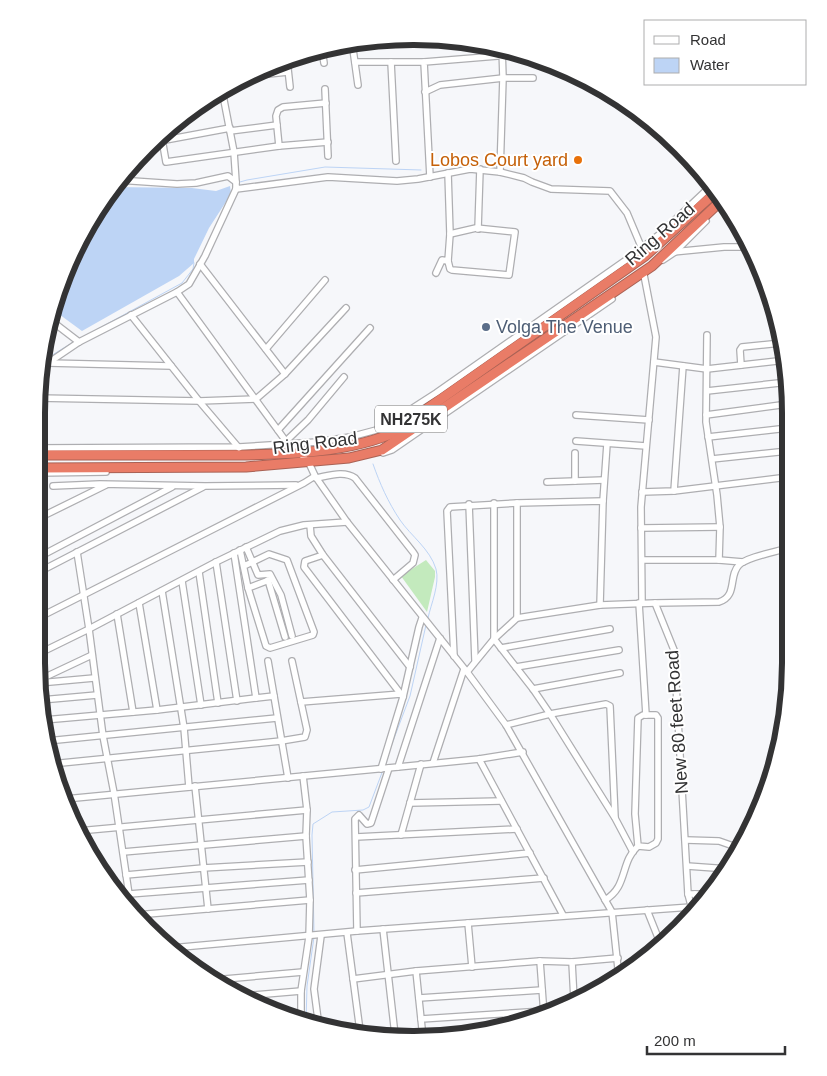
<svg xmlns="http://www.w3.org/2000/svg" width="827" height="1076" viewBox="0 0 827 1076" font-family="Helvetica,sans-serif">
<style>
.green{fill:#c3eabd}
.water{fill:#bdd4f5}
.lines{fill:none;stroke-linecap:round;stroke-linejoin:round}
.stream{stroke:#bdd4f5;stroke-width:1}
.minor-casing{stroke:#aeaeb1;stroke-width:8}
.highway-casing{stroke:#a96255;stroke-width:11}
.minor{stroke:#fff;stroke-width:5.5}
.highway{stroke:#e97c67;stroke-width:9}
.food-dot{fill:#e8710a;stroke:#fff;stroke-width:2}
.service-dot{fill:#5c6f8a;stroke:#fff;stroke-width:2}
.labels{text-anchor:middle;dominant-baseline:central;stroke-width:4;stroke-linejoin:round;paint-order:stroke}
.shield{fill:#fff;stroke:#707071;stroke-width:1}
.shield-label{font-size:16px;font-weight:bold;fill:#333334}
.food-label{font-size:18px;fill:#c56008;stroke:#fff;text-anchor:end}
.street-label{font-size:18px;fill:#333334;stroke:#fff}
.service-label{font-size:18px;fill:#4e5e75;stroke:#fff;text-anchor:start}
.rim{fill:none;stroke:#333334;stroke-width:6}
</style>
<rect width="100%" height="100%" fill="#f6f7fa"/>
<!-- green -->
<polygon class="green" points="426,560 435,571 435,577 427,612 401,576"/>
<!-- water -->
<polygon class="water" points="230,186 231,194 209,228 194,259 194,263 179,276 82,331 52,309 75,246 112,187 192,188 216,191"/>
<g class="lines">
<!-- stream -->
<g class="stream">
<polyline points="240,182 247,180 325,167 421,170"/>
<polyline points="85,336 182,283 193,269 194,263"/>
<polyline points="41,362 75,341"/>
<path d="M373 464C380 484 388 502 400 520 411 536 430 549 436 569 440 584 431 604 428 618"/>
<polyline points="387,757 410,696 426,625"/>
<polyline points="314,933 312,835 313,824 332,812 363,810 369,807 383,770"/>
<polyline points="306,1023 307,986 314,937"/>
</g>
<defs>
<g id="minor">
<polyline points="352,42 358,85"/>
<polyline points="322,49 324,63"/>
<polyline points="287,60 290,87"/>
<polyline points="355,62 424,62"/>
<polyline points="391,62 396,161"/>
<polyline points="248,76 288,72"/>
<polyline points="325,89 328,156"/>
<polyline points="222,90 234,152 236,182"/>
<polyline points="425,92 440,85 503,78 533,78"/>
<polyline points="202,101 223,97"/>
<polyline points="230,131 277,125"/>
<polyline points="162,139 166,162 279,146 328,142"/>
<polyline points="160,141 230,128"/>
<polyline points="279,146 276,116 278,110 283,107 326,103"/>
<polyline points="500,172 503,78 502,48"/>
<polyline points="430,177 424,62 523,54"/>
<polyline points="118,180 177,184 196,183 228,176 236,182 236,189 328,177 397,181 418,179 470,169 500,172 524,178 532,182 551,189 610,191 627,213 643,251"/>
<polyline points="478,229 480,169"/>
<polyline points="673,252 724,247 749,247"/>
<polyline points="663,260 675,252 706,221"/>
<polyline points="448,261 450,269 452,270 509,275 515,232 476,228 450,234"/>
<polyline points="200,264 285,374"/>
<polyline points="436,273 442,260 448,261 450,234 448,173"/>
<polyline points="177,292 189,284 205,256 236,189"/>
<polyline points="131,315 199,401 239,448"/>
<polyline points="49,319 79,342"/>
<polyline points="776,324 788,368"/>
<polyline points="707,335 706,422 717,495 720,527 719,560"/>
<polyline points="266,349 325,280"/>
<polyline points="654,362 707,369 786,360"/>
<polyline points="48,363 171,366"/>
<polyline points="741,365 740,350 742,347 781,343"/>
<polyline points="39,377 48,363 79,342 177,292 288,444 299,452 309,463 315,476 347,522 467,672 506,725 612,912 619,978"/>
<polyline points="707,391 788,382"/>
<polyline points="37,398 199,401 256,399 285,374 346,308"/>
<polyline points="576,415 649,420"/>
<polyline points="706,415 788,404"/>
<polyline points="278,430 370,328"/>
<polyline points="708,437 788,428"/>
<polyline points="286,441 308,420 344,377"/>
<polyline points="576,441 646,446"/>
<polyline points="37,448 239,447 317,442 350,437 380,429 436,393 626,260 660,234 712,185"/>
<polyline points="383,453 392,450 421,430 612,299"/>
<polyline points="575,453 575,481"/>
<polyline points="712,459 788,451"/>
<polyline points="37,473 106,472"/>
<path d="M316 478C328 476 344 470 355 478L413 552 415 555 413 563 393 580"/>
<polyline points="547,482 604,480"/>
<polyline points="53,486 100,484 205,486 296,485"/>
<polyline points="674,491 683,366"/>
<polyline points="642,492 674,491 788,477"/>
<polyline points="603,501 607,444"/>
<polyline points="494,503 494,639 533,689 550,714 615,818 633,852"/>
<polyline points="517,503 517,618"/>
<polyline points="469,504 475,660"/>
<polyline points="37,519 106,485"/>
<polyline points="310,525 311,536 323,555 410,667"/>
<polyline points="641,528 720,527"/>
<polyline points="246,547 258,575 270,574 281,595 292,636"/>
<polyline points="240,550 248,588 266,646 270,648 313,635 314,632 287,560 269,554 244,566"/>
<polyline points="77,552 89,629 103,736 114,793 131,908"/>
<polyline points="234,553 256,698 274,696 288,778"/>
<polyline points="323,555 305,561 304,567 403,697"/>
<polyline points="37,558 172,487"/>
<polyline points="642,560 719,560 743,562"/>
<polyline points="216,562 237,701"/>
<polyline points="199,572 218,703"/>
<polyline points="37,573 203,487"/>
<polyline points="268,580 285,637"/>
<polyline points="182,581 201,705"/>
<polyline points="248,588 269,580"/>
<polyline points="162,591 184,728 189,787"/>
<polyline points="139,603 157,710"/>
<polyline points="639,603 646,715"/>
<polyline points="642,603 641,507 656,337 644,275"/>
<polyline points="117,614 133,712"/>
<polyline points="36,619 304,483 315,476"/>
<polyline points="501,648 610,629"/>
<polyline points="36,655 89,629 216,562 280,531 304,525 347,522"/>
<polyline points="454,656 447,511 450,507 517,503 603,501 600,605"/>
<polyline points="268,661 274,696"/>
<polyline points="516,667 619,650"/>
<polyline points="467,672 494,639 517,618 600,605 655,603"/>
<polyline points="39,680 92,655"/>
<polyline points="39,683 94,678"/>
<polyline points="533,689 620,673"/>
<polyline points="41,700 97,695"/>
<polyline points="301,702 401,694"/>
<polyline points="787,715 786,709 787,694"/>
<polyline points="44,720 157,710 256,698"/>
<polyline points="506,725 550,714 606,704 610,706 615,817"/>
<polyline points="47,741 277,718"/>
<polyline points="479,759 563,915"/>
<polyline points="433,763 464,669"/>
<polyline points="51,764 281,741 305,737 307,730 292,661"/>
<polyline points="398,767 479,759 523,752"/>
<polyline points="381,769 403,697 419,627 422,618"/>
<polyline points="195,786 208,909"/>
<polyline points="65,799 398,767 440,638"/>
<polyline points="410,803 501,801"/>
<polyline points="78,831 307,810"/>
<polyline points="401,835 421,764"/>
<polyline points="356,837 517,829"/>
<polyline points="686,840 719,841 739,848"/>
<polyline points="123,852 306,836"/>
<polyline points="687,866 729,869"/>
<polyline points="355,870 530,853"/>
<polyline points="126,875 203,868 308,862"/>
<polyline points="356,893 544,878"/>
<polyline points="129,894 309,880"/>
<polyline points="688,894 709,894"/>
<polyline points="695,894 698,908"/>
<path d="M605 900C628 887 620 862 638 846L635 814 638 718 643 715H656L658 718V839L656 843 649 847 638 846"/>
<polyline points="647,910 661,945"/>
<path d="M693 913 688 894 674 650 655 603 719 602C738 596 728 576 739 565 747 557 775 552 788 548"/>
<polyline points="136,915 310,900"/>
<polyline points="468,923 472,967"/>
<polyline points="383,929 395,1035"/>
<polyline points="357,931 355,819 359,815 367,824 371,823 389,768"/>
<polyline points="347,933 360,1031"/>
<polyline points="171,948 357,931 691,907"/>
<polyline points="540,961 544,1015"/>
<polyline points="572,962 574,1000"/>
<polyline points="416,971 423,1038"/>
<polyline points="353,979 416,971 540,961 572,962 618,958"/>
<polyline points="213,980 303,972"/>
<polyline points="242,996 301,991"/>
<polyline points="419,998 542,990"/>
<polyline points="421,1019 543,1011"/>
<polyline points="301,1021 301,991 309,937 310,900 306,836 307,810 303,776"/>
<polyline points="319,1027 314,989 321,936"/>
</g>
<g id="highway">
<path d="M37 455C90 455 143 455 196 455 258 455 334 457 391 434L645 256 717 191"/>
<polyline points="37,468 246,467 349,458 382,450 652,266 723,199"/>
</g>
</defs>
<!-- minor casing -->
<use href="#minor" class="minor-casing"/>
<!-- highway casing -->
<use href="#highway" class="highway-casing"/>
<!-- minor -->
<use href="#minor" class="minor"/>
<!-- highway -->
<use href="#highway" class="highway"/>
</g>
<!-- markers -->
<circle class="food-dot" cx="578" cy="160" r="5"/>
<circle class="service-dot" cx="486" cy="327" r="5"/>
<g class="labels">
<!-- shield labels -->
<rect class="shield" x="375" y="405.5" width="72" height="27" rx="4"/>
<g class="shield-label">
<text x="411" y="419">NH275K</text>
</g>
<!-- food labels -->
<g class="food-label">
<text x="568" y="160">Lobos Court yard</text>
</g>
<!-- street labels -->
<g class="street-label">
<text transform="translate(660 234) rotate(-41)">Ring Road</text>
<text transform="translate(315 443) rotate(-7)">Ring Road</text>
<text transform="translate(677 722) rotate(-94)">New 80 feet Road</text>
</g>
<!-- service labels -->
<g class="service-label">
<text x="496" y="327">Volga The Venue</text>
</g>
</g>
<!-- crop -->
<path d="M0 0H827V1076H0ZM413 45H414A368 368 0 0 1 782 413V663A368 368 0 0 1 414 1031H413A368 368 0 0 1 45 663V413A368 368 0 0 1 413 45Z" fill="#fff" fill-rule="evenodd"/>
<path class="rim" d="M413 45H414A368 368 0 0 1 782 413V663A368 368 0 0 1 414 1031H413A368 368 0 0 1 45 663V413A368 368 0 0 1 413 45Z"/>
<!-- legend -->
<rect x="644" y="20" width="162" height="65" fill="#ffffff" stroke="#adadae"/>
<rect x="654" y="36" width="25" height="8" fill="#ffffff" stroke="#adadae"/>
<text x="690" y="45" font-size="15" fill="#333334">Road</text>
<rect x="654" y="58" width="25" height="15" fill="#bdd4f5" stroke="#adadae"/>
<text x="690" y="70" font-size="15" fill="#333334">Water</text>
<!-- scale -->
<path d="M647 1046v8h138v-8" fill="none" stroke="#333334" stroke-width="2.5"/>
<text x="654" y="1046" font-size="15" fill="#333334" stroke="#ffffff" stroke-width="4" paint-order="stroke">200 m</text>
</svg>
